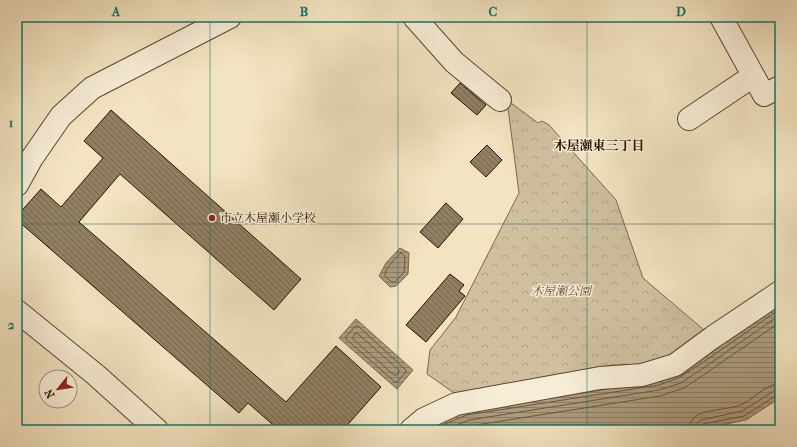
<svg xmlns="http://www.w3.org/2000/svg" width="797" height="447" viewBox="0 0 797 447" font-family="'IM FELL French Canon','Noto Serif JP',serif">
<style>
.forest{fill:url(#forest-crowns);stroke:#7b6850}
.water{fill:url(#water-rules);stroke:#77644c}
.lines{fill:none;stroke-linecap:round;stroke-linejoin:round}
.shore{stroke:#6a5640;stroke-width:1}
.stream{stroke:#77644c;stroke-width:6}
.building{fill:url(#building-back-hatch);stroke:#261100}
.minor-casing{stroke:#594630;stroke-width:24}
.minor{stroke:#f7edd7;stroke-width:22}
.grid{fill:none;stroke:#0f766e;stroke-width:1;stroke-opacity:0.55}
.poi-dot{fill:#8f2418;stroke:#f7edd7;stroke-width:1.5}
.labels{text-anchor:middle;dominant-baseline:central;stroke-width:3;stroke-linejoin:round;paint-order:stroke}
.poi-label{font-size:12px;fill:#261100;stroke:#f7edd7;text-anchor:start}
.park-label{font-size:12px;font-style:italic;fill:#624e38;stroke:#f7edd7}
.neighbourhood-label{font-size:13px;font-weight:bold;fill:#261100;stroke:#f7edd7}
.neatline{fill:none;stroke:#0f766e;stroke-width:1.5}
.grid-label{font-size:13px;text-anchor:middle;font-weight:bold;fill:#0f766e}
</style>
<defs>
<pattern id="forest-crowns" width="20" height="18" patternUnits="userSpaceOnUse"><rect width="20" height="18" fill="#d0c0a0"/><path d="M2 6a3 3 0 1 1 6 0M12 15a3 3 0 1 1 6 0" fill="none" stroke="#b2a488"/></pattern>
<pattern id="water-rules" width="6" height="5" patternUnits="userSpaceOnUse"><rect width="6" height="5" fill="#ad9c7f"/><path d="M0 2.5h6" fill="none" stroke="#8d7e66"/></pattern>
<pattern id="building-back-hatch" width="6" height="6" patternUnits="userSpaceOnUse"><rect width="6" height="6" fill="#917f64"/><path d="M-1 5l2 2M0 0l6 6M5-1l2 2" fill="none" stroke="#766750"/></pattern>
</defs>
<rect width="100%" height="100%" fill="#f3e4c1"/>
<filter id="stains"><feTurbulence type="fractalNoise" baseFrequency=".005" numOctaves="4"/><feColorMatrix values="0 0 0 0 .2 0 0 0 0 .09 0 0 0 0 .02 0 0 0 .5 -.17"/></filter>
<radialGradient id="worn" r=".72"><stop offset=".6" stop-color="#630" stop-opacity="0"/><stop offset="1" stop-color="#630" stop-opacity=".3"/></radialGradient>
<!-- forest -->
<polygon class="forest" points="507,100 538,123 542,121 549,125 616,200 643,278 704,330 668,359 646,365 612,365 522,382 457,395 427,374 430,350 456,317 519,193"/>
<!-- water -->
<g class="water">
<polygon points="400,248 409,253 408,274 396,286 390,287 379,276 386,263"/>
<polygon points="780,304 780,398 746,420 695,430 426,430 466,411 615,388"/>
<polygon points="356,319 413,370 397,389 339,338"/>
</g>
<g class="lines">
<!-- shore -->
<g class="shore">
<path d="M401 253 405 256 404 272 395 282H392C390 281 385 277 385 275 384 270 397 256 401 253Z"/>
<polygon points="356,326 358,326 406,370 406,372 397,382 395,382 346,339 346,337"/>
<polygon points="356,333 358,334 399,370 399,372 397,375 394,375 353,339 353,337"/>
<polyline points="434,430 445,424 467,415 659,385 678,378 699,365 780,309"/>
<polyline points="444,430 469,420 659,390 681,383 702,369 780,315"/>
<polyline points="459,430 470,426 660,396 684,388 705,374 780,322"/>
<path d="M689 430C689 425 691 420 696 416 704 410 728 409 738 406 753 401 764 384 780 384"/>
<polyline points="695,430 697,424 701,420 742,411 774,391 780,390"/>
<polyline points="700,430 701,426 703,424 744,416 777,395 780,395"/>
</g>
<!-- stream -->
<polyline class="stream" points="773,430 780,426"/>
</g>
<!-- building -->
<g class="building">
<polygon points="460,83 486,105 477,115 451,93"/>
<polygon points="111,110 301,279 274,310 120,174 79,222 286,402 336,346 381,387 343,430 279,430 248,403 239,413 17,220 17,216 41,189 61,207 103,158 84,141"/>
<polygon points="487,145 502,160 486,177 470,162"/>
<polygon points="446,203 463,219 438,248 420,232"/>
<polygon points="450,274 464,285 459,291 465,296 426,342 406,325"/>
</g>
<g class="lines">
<defs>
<g id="minor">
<polyline points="414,17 454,62 500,100"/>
<polyline points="721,17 764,95 780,87"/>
<polyline points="689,119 753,76"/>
<polyline points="17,185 32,158 61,116 92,88 230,17"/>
<polyline points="17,311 96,375 157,430"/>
<polyline points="411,430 424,419 456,404 600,378 642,375 675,365 713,337 780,292"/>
</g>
</defs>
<!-- minor casing -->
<use href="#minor" class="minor-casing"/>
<!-- minor -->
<use href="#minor" class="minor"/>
</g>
<!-- grid -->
<path class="grid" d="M210 17V430M398 17V430M587 17V430M17 224H780"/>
<!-- markers -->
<circle class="poi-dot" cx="212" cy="218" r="4"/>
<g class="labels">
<!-- poi labels -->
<g class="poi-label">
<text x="220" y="218">市立木屋瀬小学校</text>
</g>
<!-- park labels -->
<g class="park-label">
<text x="561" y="291">木屋瀬公園</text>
</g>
<!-- neighbourhood labels -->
<g class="neighbourhood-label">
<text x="599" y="145">木屋瀬東三丁目</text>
</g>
</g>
<!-- margin -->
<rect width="797" height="447" fill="none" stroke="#f3e4c1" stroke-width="44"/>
<!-- north arrow -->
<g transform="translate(58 389) rotate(240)"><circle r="19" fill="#f7edd7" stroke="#a39581"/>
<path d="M0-3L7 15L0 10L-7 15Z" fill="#8f2418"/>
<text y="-6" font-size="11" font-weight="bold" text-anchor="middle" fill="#261100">N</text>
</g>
<rect x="22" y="22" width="753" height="403" class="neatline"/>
<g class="grid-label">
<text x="116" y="16">A</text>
<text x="304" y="16">B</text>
<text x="493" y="16">C</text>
<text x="681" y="16">D</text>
<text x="11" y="127">1</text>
<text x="11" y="329">2</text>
</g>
<rect width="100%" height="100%" filter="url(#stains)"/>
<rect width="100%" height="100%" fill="url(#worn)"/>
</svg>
